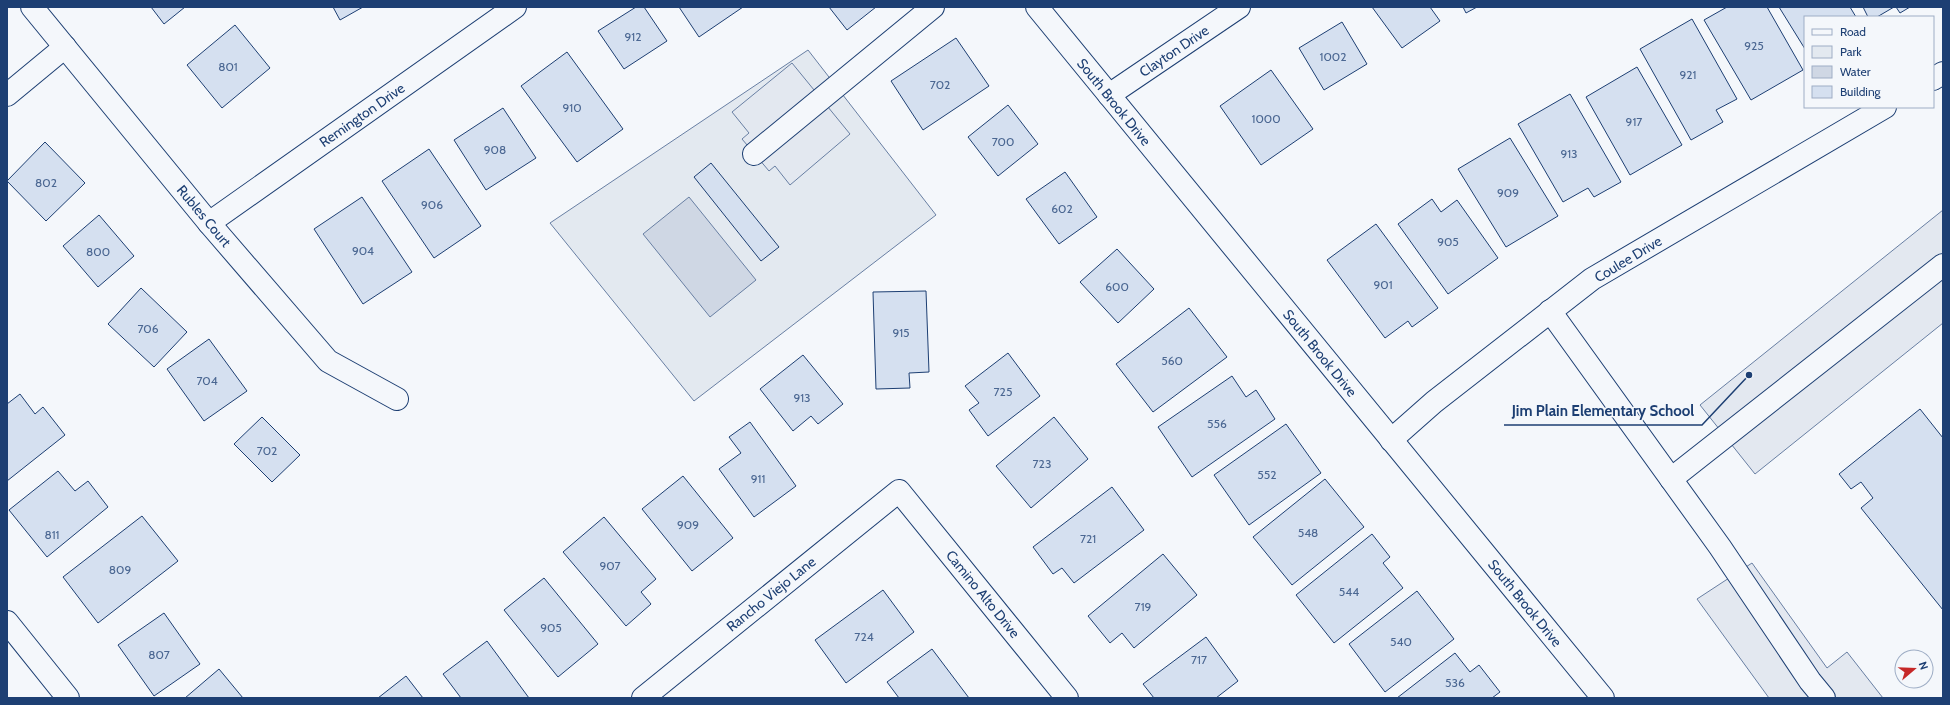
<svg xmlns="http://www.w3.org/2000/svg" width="1950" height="705" viewBox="0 0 1950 705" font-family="Cabin,sans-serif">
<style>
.green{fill:#e3e9f0;stroke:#687fa3}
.parking{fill:#e3e8f0;stroke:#687fa3}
.water{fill:#cfd7e4;stroke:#687fa3}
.building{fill:#d5e0f0;stroke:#1d3f73}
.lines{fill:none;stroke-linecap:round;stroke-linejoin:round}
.minor-casing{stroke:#1d3f73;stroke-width:24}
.minor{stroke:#f4f7fb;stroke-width:22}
.labels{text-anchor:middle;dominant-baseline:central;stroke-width:3;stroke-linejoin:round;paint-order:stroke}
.number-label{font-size:12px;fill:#4b6792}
.street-label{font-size:14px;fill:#1d3f73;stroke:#f4f7fb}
.leader{fill:none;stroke:#1d3f73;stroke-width:1.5}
.callout-dot{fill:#1d3f73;stroke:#f4f7fb;stroke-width:1.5}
.callout-label{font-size:15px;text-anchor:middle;font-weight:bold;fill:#1d3f73;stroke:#f4f7fb;stroke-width:3;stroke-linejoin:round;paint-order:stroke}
</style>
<rect width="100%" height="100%" fill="#f4f7fb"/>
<!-- green -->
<polygon class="green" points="808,50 936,215 694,401 550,223"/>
<!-- parking -->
<g class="parking">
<polygon points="792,63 850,134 790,185 775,166 769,171 742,139 749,133 732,112"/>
<polygon points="1943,210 1943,323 1755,474 1700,405"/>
<polygon points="1752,563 1827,668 1847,652 1883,698 1769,698 1697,599"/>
</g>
<!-- water -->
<polygon class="water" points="689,197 756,280 710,317 643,234"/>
<!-- building -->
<g class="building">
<polygon points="151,7 185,7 164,24"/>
<polygon points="333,7 363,7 340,20"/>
<polygon points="636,7 644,7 667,41 624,69 598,31"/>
<polygon points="679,7 743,7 699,37"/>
<polygon points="829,7 876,7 847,30"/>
<polygon points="1372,7 1430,7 1440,21 1402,48"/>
<polygon points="1463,7 1477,7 1466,13"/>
<polygon points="1727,7 1767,7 1803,70 1751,100 1704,20"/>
<polygon points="1779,7 1850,7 1856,17 1805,17 1805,49"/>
<polygon points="1863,7 1894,7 1877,17 1868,17"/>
<polygon points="1896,7 1910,7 1900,13"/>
<polygon points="1692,19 1737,99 1716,110 1723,122 1691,140 1640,49"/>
<polygon points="1342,22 1367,64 1324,90 1299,48"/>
<polygon points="235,25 270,68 222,108 187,65"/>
<polygon points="956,38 989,86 923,130 891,81"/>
<polygon points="567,52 623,129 577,162 521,86"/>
<polygon points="1637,67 1682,145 1630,175 1586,97"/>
<polygon points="1271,70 1313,129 1261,165 1220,106"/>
<polygon points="1570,94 1621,182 1594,197 1588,188 1563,202 1518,124"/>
<polygon points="1008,105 1038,144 998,176 968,137"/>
<polygon points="503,108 536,158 486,190 454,140"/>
<polygon points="1510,138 1558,216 1506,247 1458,169"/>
<polygon points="45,142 85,183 46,221 7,181"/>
<polygon points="429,149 481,226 434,258 382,181"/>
<polygon points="711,163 779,247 761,261 694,177"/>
<polygon points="1065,172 1097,217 1059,244 1026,199"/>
<polygon points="362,197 412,272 363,304 314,229"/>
<polygon points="1432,199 1441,212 1457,200 1498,258 1448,294 1398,224"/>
<polygon points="99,215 134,256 98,287 63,246"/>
<polygon points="1376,224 1438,308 1412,327 1408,321 1385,338 1327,260"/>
<polygon points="1117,249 1154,289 1118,323 1080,282"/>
<polygon points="141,288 187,332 154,367 108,324"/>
<polygon points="926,291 929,372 909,373 910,388 876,389 873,292"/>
<polygon points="1189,308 1227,357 1153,412 1116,364"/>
<polygon points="209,339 247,391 204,421 167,369"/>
<polygon points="1008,353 1040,396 988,436 969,410 979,403 965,386"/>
<polygon points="803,355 843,404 818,424 811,416 793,431 760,389"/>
<polygon points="1232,376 1246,397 1256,390 1275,419 1192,477 1158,427"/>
<polygon points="20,394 35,414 43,407 65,435 7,481 7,404"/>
<polygon points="1920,409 1943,438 1943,610 1861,508 1873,498 1861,482 1851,489 1839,474"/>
<polygon points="262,417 300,455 272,482 234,444"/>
<polygon points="1054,417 1088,459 1031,508 996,466"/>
<polygon points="750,422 796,486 754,517 719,469 741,453 729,437"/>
<polygon points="1286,424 1321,473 1249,525 1214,475"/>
<polygon points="58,471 75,491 88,481 108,507 47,557 9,510"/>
<polygon points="683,476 733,538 692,571 642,509"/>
<polygon points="1325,479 1364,527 1292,585 1253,537"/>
<polygon points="1112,487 1144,530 1074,583 1062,568 1053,574 1033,547"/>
<polygon points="142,516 178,561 98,623 63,577"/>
<polygon points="604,517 656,579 641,592 651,604 626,626 563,552"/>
<polygon points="1372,534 1390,557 1383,563 1403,588 1334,643 1296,595"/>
<polygon points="1163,554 1197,595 1134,648 1122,633 1110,643 1088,616"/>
<polygon points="544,578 598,644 558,677 504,610"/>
<polygon points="883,590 914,632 846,683 815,640"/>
<polygon points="1417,591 1454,639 1385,692 1349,644"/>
<polygon points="164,613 200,664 154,696 118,645"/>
<polygon points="1206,637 1238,681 1216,698 1154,698 1143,684"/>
<polygon points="487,641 529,698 461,698 443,674"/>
<polygon points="932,649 969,698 899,698 887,682"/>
<polygon points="1455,653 1470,672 1479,665 1500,692 1492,698 1397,698"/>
<polygon points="219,669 243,698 185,698"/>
<polygon points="406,676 423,698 378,698"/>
</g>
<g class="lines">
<defs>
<g id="minor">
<polyline points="32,7 209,223 328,361 397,399"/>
<polyline points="1037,7 1603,698"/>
<polyline points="1933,79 1943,73"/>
<polyline points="7,95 65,47"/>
<polyline points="1109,95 1239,7"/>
<polyline points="754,154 933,7"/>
<polyline points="209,223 515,7"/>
<polyline points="1550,311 1720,547 1810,681 1824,698"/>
<polyline points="1391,440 1434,402 1592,279 1885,107"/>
<polyline points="1671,479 1943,265"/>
<polyline points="7,622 68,698"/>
<polyline points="643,698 899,491 1067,698"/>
</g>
</defs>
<!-- minor casing -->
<use href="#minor" class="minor-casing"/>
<!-- minor -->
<use href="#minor" class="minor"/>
</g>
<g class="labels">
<!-- number labels -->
<g class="number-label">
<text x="633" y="36">912</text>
<text x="1754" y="45">925</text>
<text x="1333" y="56">1002</text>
<text x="228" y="66">801</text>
<text x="1688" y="74">921</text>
<text x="940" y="84">702</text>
<text x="572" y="107">910</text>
<text x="1266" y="118">1000</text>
<text x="1634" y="121">917</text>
<text x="1003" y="141">700</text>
<text x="495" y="149">908</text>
<text x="1569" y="153">913</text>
<text x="46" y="182">802</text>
<text x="1508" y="192">909</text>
<text x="432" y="204">906</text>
<text x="1062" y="208">602</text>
<text x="1448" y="241">905</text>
<text x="363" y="250">904</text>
<text x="98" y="251">800</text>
<text x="1383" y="284">901</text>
<text x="1117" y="286">600</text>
<text x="148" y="328">706</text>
<text x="901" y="332">915</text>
<text x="1172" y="360">560</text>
<text x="207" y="380">704</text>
<text x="1003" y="391">725</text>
<text x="802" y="397">913</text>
<text x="1217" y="423">556</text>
<text x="267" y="450">702</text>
<text x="1042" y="463">723</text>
<text x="1267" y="474">552</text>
<text x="758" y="478">911</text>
<text x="688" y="524">909</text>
<text x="1308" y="532">548</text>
<text x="52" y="534">811</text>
<text x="1088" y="538">721</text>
<text x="610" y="565">907</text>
<text x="120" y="569">809</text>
<text x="1349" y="591">544</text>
<text x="1143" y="606">719</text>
<text x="551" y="627">905</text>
<text x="864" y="636">724</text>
<text x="1401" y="641">540</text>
<text x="159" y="654">807</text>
<text x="1199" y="659">717</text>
<text x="1455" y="682">536</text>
</g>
<!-- street labels -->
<g class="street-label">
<text transform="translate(1174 51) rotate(-34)">Clayton Drive</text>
<text transform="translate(1114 102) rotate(51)">South Brook Drive</text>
<text transform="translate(362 115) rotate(-35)">Remington Drive</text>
<text transform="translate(204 216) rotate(50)">Rubles Court</text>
<text transform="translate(1628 259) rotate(-31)">Coulee Drive</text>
<text transform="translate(1320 353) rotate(51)">South Brook Drive</text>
<text transform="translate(771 594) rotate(-39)">Rancho Viejo Lane</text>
<text transform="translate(983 594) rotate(51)">Camino Alto Drive</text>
<text transform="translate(1525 603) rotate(51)">South Brook Drive</text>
</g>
</g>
<!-- callouts -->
<path class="leader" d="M1749 375L1702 425H1504"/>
<circle class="callout-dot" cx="1749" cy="375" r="4"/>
<g class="callout-label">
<text x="1603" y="416">Jim Plain Elementary School</text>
</g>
<!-- border -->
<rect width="1950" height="705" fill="none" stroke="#1d3f73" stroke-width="16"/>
<!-- legend -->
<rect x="1804" y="16" width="130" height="92" fill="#f4f7fb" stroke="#9eadc5"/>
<rect x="1812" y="29" width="20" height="6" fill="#f4f7fb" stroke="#9eadc5"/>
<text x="1840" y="36" font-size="12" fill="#1d3f73">Road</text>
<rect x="1812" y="46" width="20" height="12" fill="#e3e9f0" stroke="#9eadc5"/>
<text x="1840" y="56" font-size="12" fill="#1d3f73">Park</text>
<rect x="1812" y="66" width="20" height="12" fill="#cfd7e4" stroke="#9eadc5"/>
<text x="1840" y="76" font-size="12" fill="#1d3f73">Water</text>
<rect x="1812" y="86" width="20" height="12" fill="#d5e0f0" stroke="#9eadc5"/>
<text x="1840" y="96" font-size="12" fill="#1d3f73">Building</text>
<!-- north arrow -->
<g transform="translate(1914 669) rotate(71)"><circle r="19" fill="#f4f7fb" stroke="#9eadc5"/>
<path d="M0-3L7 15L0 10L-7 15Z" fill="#c62828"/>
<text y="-6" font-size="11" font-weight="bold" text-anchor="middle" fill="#1d3f73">N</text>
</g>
</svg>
